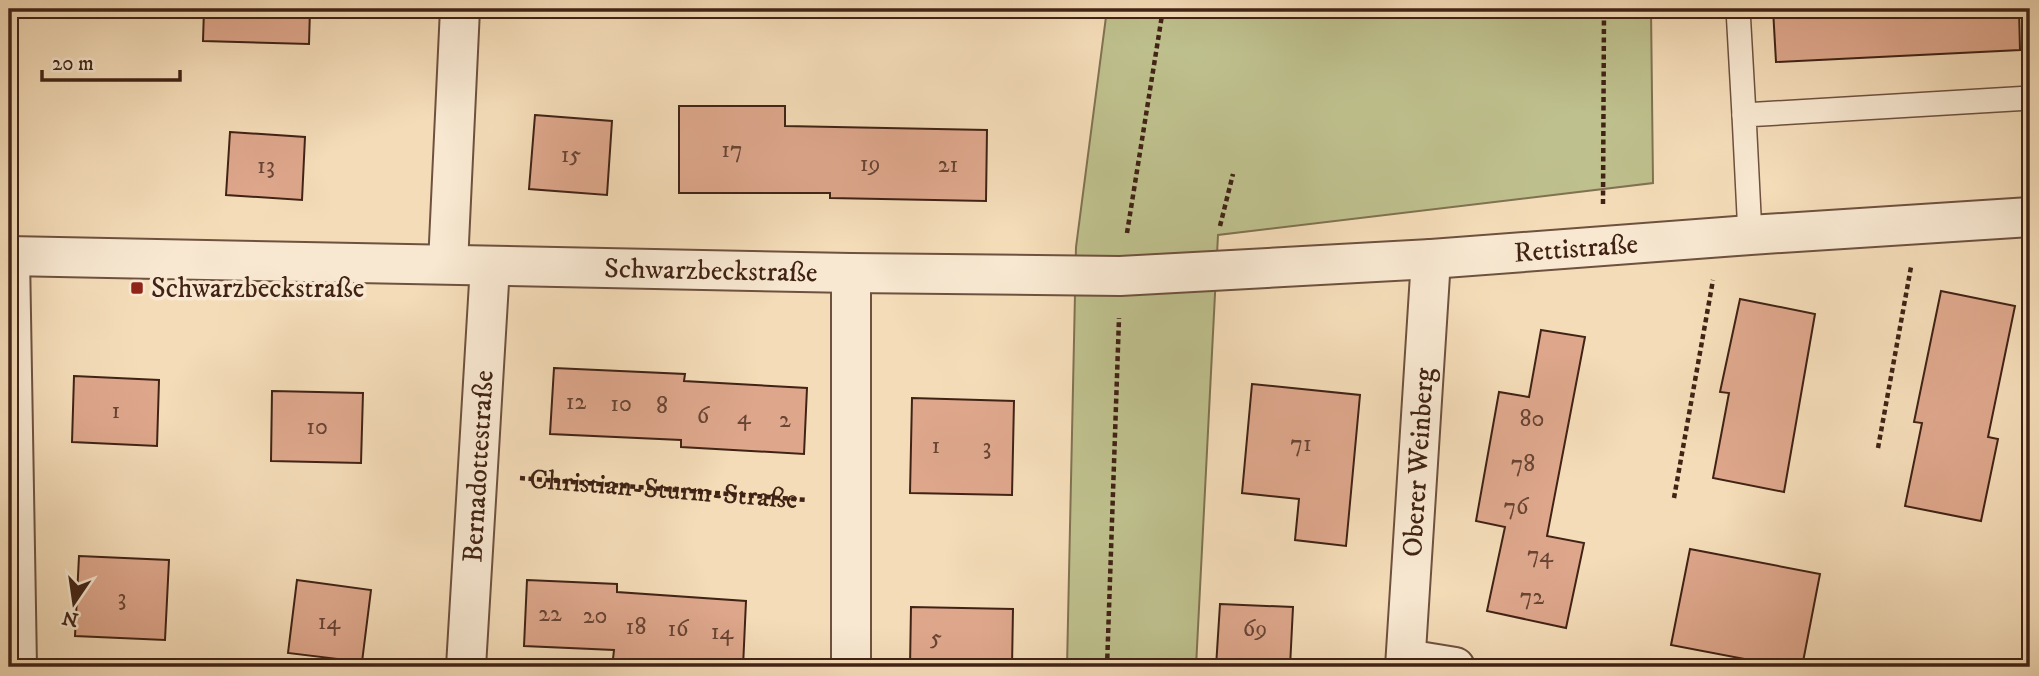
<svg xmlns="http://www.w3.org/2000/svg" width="2039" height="676" viewBox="0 0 2039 676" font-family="'IM FELL DW Pica',serif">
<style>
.green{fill:#bec08d;stroke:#807251;stroke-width:2}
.building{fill:#dea78c;stroke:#412315;stroke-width:2}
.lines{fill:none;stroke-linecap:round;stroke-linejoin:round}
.lane-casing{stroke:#6e513e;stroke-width:26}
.street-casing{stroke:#6e513e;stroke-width:42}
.path{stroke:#412315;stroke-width:4.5;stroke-dasharray:5 3.5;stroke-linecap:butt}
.lane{stroke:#f8e8d1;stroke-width:23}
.street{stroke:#f8e8d1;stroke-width:38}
.poi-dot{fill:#8f2418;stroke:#f8e8d1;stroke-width:2.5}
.labels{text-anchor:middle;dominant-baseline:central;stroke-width:7;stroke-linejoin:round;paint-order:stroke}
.number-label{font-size:24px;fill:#684433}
.street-label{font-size:28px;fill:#412315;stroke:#f8e8d1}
.poi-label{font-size:28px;fill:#412315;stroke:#f8e8d1;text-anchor:start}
</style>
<rect width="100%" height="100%" fill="#f4dcb8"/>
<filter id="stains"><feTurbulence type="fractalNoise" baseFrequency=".00286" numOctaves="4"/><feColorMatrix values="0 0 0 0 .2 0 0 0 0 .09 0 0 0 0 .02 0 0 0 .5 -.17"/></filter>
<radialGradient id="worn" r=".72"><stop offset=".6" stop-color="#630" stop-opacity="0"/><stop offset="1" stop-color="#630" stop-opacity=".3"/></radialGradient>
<!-- green -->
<polygon class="green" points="1107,9 1651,9 1653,183 1218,235 1196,667 1067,667 1076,247"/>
<!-- building -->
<g class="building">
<polygon points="204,9 310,9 309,44 203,41"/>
<polygon points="1773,9 2019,9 2020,50 1776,62"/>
<polygon points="679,106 785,106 785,126 987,130 986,201 830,198 830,193 679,193"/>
<polygon points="535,115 612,121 607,195 529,189"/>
<polygon points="230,132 305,137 302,200 226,195"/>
<polygon points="1941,291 2015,306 1988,437 1998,439 1981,521 1905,506 1922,423 1914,422"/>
<polygon points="1740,299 1815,314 1784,492 1713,478 1729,393 1720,392"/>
<polygon points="1541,330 1585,337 1547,536 1584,543 1566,628 1487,611 1505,527 1476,521 1499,392 1529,397"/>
<polygon points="554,368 685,374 684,381 807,388 804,454 681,447 681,440 550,434"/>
<polygon points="74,376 159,380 157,446 72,442"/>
<polygon points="1252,384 1360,395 1346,546 1295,540 1299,499 1242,493"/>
<polygon points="272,391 363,393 361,463 271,461"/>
<polygon points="912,398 1014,401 1012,495 910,493"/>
<polygon points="1690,549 1820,574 1802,667 1787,667 1671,645"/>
<polygon points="79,556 169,560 165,640 75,636"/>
<polygon points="297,580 371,590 362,662 288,653"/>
<polygon points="527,580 617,584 617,592 746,601 743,667 613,659 614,650 524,646"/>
<polygon points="1220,604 1293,607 1290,667 1216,667"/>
<polygon points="911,607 1013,609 1012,667 910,667"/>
</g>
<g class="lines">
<defs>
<g id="lane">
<polyline points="1738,9 1744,115"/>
<polyline points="1750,235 1744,115 2030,98"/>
</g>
<g id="street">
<path id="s2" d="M9 256 851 273 1120 276 1431 259 1750 235 2030 217"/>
<polyline points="10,256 17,667"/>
<polyline points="448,264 460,9"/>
<polyline points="851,273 851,667"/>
<polyline points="1406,659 1455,667"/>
<path id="s3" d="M466 667 490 266"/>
<path id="s4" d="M1405 667 1431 259"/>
</g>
</defs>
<!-- lane casing -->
<use href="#lane" class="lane-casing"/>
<!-- street casing -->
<use href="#street" class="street-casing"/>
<!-- path -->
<g class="path">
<polyline points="1603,204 1604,9"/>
<polyline points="1220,226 1233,174"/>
<polyline points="1127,233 1163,9"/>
<polyline points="1878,448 1911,267"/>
<path id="s1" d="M520 478 807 500"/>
<polyline points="1674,498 1713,280"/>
<polyline points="1107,667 1119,318"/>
</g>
<!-- lane -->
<use href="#lane" class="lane"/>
<!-- street -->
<use href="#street" class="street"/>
</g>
<!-- markers -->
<rect class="poi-dot" x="130" y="281" width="14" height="14" rx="3.5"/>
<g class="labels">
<!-- number labels -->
<g class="number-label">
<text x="732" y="150">17</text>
<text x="571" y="155">15</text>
<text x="870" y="164">19</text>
<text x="948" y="165">21</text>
<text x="266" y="166">13</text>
<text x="576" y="402">12</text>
<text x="621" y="404">10</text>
<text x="662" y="406">8</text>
<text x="116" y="411">1</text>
<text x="703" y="416">6</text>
<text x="744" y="417">4</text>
<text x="1532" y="419">80</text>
<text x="785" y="420">2</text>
<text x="317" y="427">10</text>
<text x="1301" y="444">71</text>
<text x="936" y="446">1</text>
<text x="987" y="447">3</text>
<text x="1523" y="464">78</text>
<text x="1516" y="507">76</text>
<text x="1540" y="555">74</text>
<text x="1532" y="597">72</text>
<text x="122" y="598">3</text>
<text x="550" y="614">22</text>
<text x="595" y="616">20</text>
<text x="329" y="622">14</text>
<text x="636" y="627">18</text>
<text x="678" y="629">16</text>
<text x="1255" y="629">69</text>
<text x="722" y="632">14</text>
<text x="936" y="638">5</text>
</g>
<!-- street labels -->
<g class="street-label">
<text stroke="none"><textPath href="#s2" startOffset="1568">Rettistraße</textPath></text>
<text stroke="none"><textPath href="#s2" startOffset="702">Schwarzbeckstraße</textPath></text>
<text stroke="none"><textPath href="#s4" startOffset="205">Oberer Weinberg</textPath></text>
<text stroke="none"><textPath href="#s3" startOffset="201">Bernadottestraße</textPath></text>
<text stroke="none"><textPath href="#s1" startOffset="144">Christian-Sturm-Straße</textPath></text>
</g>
<!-- poi labels -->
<g class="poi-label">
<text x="151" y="288">Schwarzbeckstraße</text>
</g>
</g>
<!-- margin -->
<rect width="2039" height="676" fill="none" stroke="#f4dcb8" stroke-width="35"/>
<rect x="10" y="10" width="2018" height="655" fill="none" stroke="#412315" stroke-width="3.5"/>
<rect x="18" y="18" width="2004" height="641" fill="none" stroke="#412315" stroke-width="2"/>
<!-- north arrow -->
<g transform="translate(74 603) rotate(193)" stroke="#f8e8d1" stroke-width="5" paint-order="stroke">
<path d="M0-5L12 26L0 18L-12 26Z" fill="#412315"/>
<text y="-10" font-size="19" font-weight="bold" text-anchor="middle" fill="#412315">N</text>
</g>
<!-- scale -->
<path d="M42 70v10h138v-10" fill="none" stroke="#412315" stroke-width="3.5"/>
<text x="52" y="70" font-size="21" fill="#412315" stroke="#f8e8d1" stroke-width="5" paint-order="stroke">20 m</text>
<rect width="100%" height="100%" filter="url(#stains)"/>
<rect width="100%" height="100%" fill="url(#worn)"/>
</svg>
